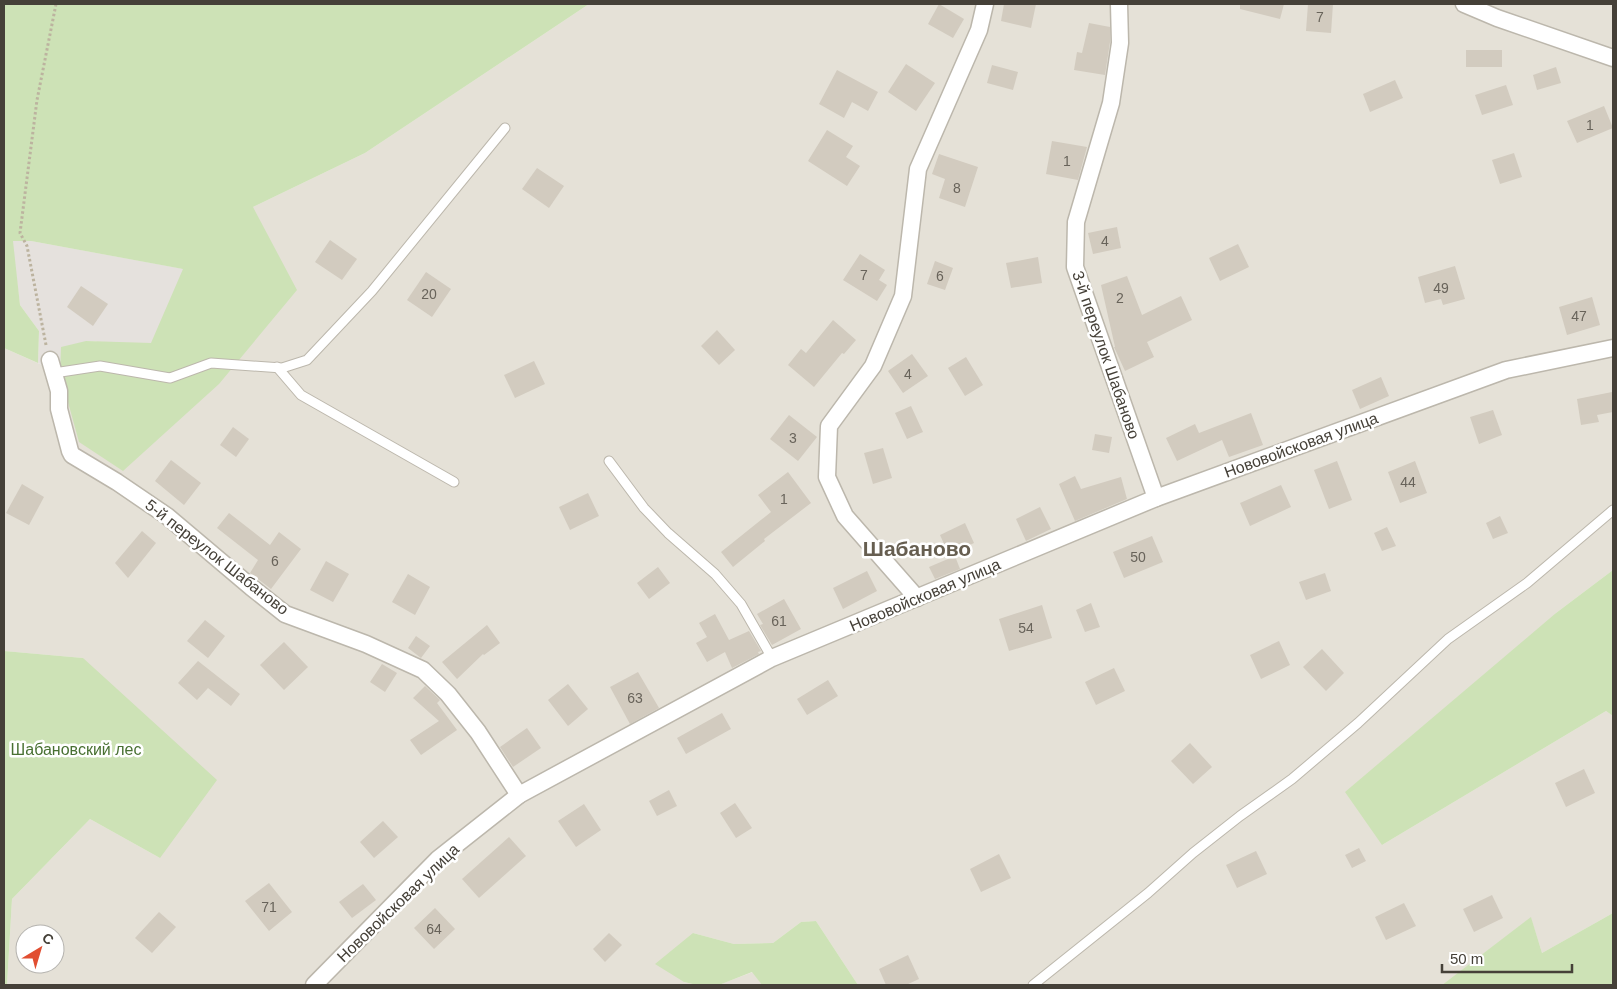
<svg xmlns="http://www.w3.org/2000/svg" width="1617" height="989" viewBox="0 0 1617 989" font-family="Helvetica,sans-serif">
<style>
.residential{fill:#e5e1d7;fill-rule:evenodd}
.industrial{fill:#e5e1dd}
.green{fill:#cde2b6}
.building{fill:#d2cbbf}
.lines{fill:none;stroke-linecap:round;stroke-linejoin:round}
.service-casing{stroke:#bcb7ac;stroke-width:11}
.minor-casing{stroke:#bcb7ac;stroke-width:19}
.path{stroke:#bcb39f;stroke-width:3;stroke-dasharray:2.5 2.5;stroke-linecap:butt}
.service{stroke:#fff;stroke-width:9}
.minor{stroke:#fff;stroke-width:16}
.labels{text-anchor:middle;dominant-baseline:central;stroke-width:5;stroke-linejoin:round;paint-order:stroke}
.number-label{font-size:14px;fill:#68635a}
.street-label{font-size:16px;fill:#454038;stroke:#fff}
.park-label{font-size:16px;fill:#487032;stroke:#fff}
.district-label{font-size:21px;font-weight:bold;fill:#665e50;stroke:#fff}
</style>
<rect width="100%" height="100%" fill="#f2efe8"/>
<!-- residential -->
<g class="residential">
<path d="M589 4H1613V570L1556 613 1382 845 1606 711 1613 716V913L1542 953 1531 918 1442 985H858L816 921 801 922 773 943 734 944 693 933 684 982 697 985H7L12 899 90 819 160 858 83 658 4 651V348L60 373 253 207 365 153ZM25 934H55V964H25Z"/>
<polygon points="753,972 762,985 719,985 721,984"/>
</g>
<!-- industrial -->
<polygon class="industrial" points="12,241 31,241 184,269 151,343 86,341 60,373 38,363 39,331 20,305"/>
<!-- green -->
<g class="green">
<polygon points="4,4 589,4 365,153 253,207 297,290 219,384 123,471 79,442 60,373 61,347 86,341 151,343 183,269 31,241 13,241 20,305 39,331 38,363 4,348"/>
<polygon points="1613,570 1613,716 1606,711 1382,845 1345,792 1556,613"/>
<polygon points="4,651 83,658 217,780 160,858 90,819 12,899 7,985 4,985"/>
<polygon points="1613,913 1613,985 1442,985 1531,917 1542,953"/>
<polygon points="816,921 858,985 762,985 752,972 719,985 697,985 684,982 655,964 693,933 734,944 773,943 801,922"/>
</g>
<!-- building -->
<g class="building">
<polygon points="939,4 964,19 953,38 928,24"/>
<polygon points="1004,4 1036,4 1031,28 1001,21"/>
<polygon points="1240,4 1284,4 1280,19 1240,9"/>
<polygon points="1308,4 1333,4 1331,33 1306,31"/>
<polygon points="1089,23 1110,27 1110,42 1105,75 1074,70 1077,52 1082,53"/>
<rect x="1466" y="50" width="36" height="17"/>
<polygon points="906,64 935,83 916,111 888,92"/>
<polygon points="992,65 1018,72 1013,90 987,83"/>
<polygon points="1556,67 1561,83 1537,90 1533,75"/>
<polygon points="837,70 878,92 868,111 852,102 844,118 819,104"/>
<polygon points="1395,80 1403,98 1370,112 1363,94"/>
<polygon points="1506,85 1513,105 1482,115 1475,95"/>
<polygon points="1604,106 1613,128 1577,143 1567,121"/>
<polygon points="827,130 853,146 846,157 860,166 847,186 808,161"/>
<polygon points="1052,141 1087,147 1078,180 1046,174"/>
<polygon points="1514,153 1522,177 1500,184 1492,160"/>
<polygon points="939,154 978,167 965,207 939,198 945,179 932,174"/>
<polygon points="537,168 564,186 549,208 522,189"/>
<polygon points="1117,227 1121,248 1093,254 1088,233"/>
<polygon points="330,240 357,259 342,280 315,262"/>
<polygon points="1238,244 1249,267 1220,281 1209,258"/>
<polygon points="860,254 885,270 879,280 887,285 877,301 843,280"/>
<polygon points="1038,257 1042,283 1011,288 1006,263"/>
<polygon points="935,261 953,268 945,290 927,284"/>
<polygon points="1455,266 1465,299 1443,305 1441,299 1425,303 1418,277"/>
<polygon points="426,272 451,289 432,317 407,300"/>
<polygon points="1127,276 1142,315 1181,296 1192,320 1147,342 1154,357 1125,371 1114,347 1115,347 1101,285"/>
<polygon points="81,286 108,304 93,326 67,307"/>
<polygon points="1592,297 1600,325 1567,335 1559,307"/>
<polygon points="833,320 856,340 844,354 842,353 814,387 788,365 801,349 806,353"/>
<polygon points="717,330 735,350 719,365 701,346"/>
<polygon points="912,354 928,376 903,393 888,371"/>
<polygon points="966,357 983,385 965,396 948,368"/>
<polygon points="534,361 545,384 515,398 504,375"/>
<polygon points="1381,377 1389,396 1360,409 1352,390"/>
<polygon points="1612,392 1613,412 1597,415 1599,422 1581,425 1577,399"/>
<polygon points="911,406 923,432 907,439 895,413"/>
<polygon points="1493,410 1502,435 1479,444 1470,417"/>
<polygon points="1251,413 1263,445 1229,457 1222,440 1177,461 1166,438 1195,424 1199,433"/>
<polygon points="789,415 817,437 798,461 770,439"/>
<polygon points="233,427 249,439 236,457 220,445"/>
<polygon points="1095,434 1112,437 1109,453 1092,450"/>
<polygon points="883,448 892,478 873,484 864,453"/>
<polygon points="171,460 201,483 184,505 155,481"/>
<polygon points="1337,461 1352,500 1329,509 1314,470"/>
<polygon points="1415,461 1427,493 1400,503 1388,472"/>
<polygon points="788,472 811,503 764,539 765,541 733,567 721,552 771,512 758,495"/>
<polygon points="1075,476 1081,489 1121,477 1127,499 1075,521 1059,484"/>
<polygon points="22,484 44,497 29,525 6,513"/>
<polygon points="1281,485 1291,507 1250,526 1240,503"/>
<polygon points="588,493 599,516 570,530 559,507"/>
<polygon points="1040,507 1051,529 1026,541 1016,519"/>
<polygon points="229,513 270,545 279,532 301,549 271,589 250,573 258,560 217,528"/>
<polygon points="1500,516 1508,533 1493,539 1486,523"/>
<polygon points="965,523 974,543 949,555 940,535"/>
<polygon points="1387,527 1396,546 1382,551 1374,533"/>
<polygon points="142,531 156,543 128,578 115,563"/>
<polygon points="1152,536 1163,562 1124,578 1113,552"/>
<polygon points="955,556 960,569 935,579 929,567"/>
<polygon points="326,561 349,574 333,602 310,590"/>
<polygon points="658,567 670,583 649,599 637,583"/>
<polygon points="867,571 877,591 843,609 833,588"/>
<polygon points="1325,573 1331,591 1306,600 1299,582"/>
<polygon points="408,574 430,587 415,615 392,602"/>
<polygon points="784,599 801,629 772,645 760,625 763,624 757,614"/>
<polygon points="1091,603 1100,627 1085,632 1076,610"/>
<polygon points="1042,605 1052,638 1009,651 999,619"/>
<polygon points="715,614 729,640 749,631 761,651 758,652 759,654 732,668 725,652 707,662 696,643 707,637 699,623"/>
<polygon points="205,620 225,636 208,658 187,641"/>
<polygon points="487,625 500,643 484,655 483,654 457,679 442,662"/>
<polygon points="416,636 430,646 421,658 408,648"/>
<polygon points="1279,641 1290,665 1261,679 1250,655"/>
<polygon points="284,642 308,667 284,690 260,665"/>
<polygon points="1322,649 1344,673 1326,691 1303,667"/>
<polygon points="198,661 240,694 231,706 208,688 197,700 178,683"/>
<polygon points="382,664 397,673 385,692 370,682"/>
<polygon points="1114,668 1125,691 1096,705 1085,682"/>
<polygon points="638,672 659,708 630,724 610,687"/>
<polygon points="828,680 838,696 807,715 797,699"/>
<polygon points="568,684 588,709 568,726 548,700"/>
<polygon points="425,686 440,700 437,703 457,730 421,755 410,740 439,721 413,698"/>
<polygon points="722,713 731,729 686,754 677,738"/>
<polygon points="527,728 541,748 513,767 500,747"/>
<polygon points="1190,743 1212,767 1193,784 1171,761"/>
<polygon points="1584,769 1595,793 1566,807 1555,783"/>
<polygon points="669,790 677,806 657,816 649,801"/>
<polygon points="735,803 752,828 736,838 720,813"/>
<polygon points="584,804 601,830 576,847 558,821"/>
<polygon points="383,821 398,837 374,858 360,842"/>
<polygon points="509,837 526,856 479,898 462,879"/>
<polygon points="1359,848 1366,861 1352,868 1345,855"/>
<polygon points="1256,851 1267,874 1237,888 1226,865"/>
<polygon points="999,854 1011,878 981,892 970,869"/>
<polygon points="269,883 292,912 269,931 245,901"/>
<polygon points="363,884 376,900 352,918 339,902"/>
<polygon points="1492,895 1503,918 1474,932 1463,909"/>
<polygon points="1404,903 1416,926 1386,940 1375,917"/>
<polygon points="435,908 455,929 434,949 414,928"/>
<polygon points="159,912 176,927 152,953 135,938"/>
<polygon points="609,933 622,945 605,962 593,949"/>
<polygon points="908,955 919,979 906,985 886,985 879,969"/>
</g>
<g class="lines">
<defs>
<g id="service">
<polyline points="277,367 301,395 454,482"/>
<polyline points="54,373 100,366 170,378 211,363 282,368 307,360 372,291 505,128"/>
<polyline points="609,461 644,508 668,533 715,574 741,604 772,658"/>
<polyline points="1033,985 1148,893 1193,853 1240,816 1292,779 1358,723 1448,639 1527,583 1613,510"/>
</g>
<g id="minor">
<polyline points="1119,4 1120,43 1111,103 1076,222 1075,267 1156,498"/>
<polyline points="1464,4 1497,18 1613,58"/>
<polyline points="50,360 59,391 59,409 70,451 72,455 117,482 167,516 251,587 285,614 366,644 423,670 448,694 478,732 519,795"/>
<polyline points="917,598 845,516 827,477 829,426 873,366 903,296 918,169 979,30 985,4"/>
<polyline points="314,985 438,859 519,795 772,658 1156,498 1506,370 1613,348"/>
</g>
</defs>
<!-- service casing -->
<use href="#service" class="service-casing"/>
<!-- minor casing -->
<use href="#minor" class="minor-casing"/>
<!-- path -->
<polyline class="path" points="46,345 27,246 20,233 37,100 56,4"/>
<!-- service -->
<use href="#service" class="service"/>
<!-- minor -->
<use href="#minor" class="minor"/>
</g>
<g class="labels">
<!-- number labels -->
<g class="number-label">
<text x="1320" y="17">7</text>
<text x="1590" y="125">1</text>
<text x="1067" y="161">1</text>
<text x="957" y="188">8</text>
<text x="1105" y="241">4</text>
<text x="864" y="275">7</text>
<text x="940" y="276">6</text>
<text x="1441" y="288">49</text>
<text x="429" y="294">20</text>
<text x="1120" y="298">2</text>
<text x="1579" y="316">47</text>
<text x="908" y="374">4</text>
<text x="793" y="438">3</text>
<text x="1408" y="482">44</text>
<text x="784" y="499">1</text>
<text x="1138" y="557">50</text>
<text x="275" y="561">6</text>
<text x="779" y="621">61</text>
<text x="1026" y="628">54</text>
<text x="635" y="698">63</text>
<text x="269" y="907">71</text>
<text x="434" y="929">64</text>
</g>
<!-- street labels -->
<g class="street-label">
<text transform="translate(1106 355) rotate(71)">3-й переулок Шабаново</text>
<text transform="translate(1301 445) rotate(-20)">Нововойсковая улица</text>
<text transform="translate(217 557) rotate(38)">5-й переулок Шабаново</text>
<text transform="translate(925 595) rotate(-23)">Нововойсковая улица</text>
<text transform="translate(398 903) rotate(-44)">Нововойсковая улица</text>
</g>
<!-- park labels -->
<g class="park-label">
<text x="76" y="749">Шабановский лес</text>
</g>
<!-- district labels -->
<g class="district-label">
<text x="917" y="548">Шабаново</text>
</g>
</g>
<!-- border -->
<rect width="1617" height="989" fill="none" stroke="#454038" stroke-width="10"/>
<!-- north arrow -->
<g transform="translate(40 949) rotate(38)"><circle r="24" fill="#ffffff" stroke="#b5b3af"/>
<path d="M0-4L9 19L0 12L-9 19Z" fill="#e14e31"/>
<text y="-8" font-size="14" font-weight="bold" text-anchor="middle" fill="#454038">С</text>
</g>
<!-- scale -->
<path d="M1442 964v8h130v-8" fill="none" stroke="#454038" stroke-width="2.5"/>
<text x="1450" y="964" font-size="15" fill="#454038" stroke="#ffffff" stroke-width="4" paint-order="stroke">50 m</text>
</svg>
